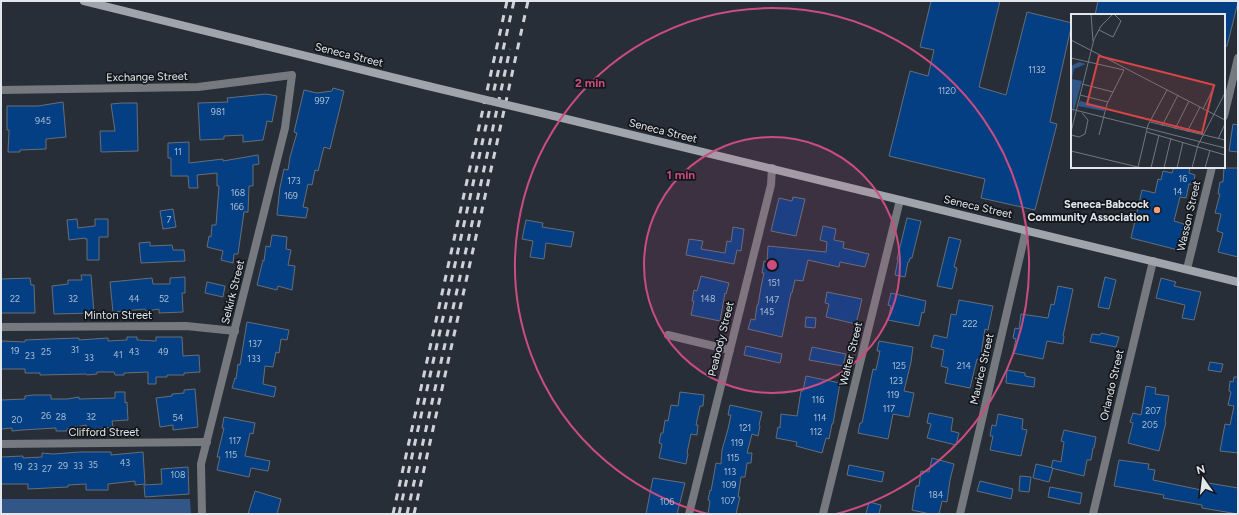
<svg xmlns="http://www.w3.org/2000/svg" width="1239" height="515" viewBox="0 0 1239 515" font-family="Figtree,sans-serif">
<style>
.green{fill:#325687}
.building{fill:#043f83;stroke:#666e79}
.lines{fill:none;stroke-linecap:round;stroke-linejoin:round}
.minor{stroke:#767a7f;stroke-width:8}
.secondary{stroke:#a0a5ad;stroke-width:8}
.rail{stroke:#cdd2d8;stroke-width:3;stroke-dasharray:7 7;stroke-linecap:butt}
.secondary-bridge{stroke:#a0a5ad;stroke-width:8}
.ring{fill:none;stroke:#ca4c80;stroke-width:2}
.poi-dot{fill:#f1a27b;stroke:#13161a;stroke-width:1.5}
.labels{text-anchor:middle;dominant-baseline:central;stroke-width:3.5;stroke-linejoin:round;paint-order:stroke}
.number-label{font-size:9px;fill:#aabdd2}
.street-label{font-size:11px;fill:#e2e7ed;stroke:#13161a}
.poi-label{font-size:11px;font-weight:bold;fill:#e2e7ed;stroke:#13161a;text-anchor:end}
.inset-road{fill:none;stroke:#727880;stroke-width:1}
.view{fill:#d84546;fill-opacity:0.15;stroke:#d84546;stroke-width:2}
.inset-edge{fill:none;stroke:#e2e7ed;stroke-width:2}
.centre{fill:#ca4c80;stroke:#13161a;stroke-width:2}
.ring-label{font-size:12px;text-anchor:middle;font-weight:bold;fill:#ca4c80;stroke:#13161a;stroke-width:3.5;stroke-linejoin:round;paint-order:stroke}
</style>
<rect width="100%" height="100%" fill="#272e37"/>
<!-- green -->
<polygon class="green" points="1,499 190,499 191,514 1,514"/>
<!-- building -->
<g class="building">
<polygon points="931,1 1000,1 979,87 1006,95 1027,12 1072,23 1050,122 1057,124 1035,210 981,198 985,179 889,156 910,71 928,76 934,50 920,47"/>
<polygon points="1098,1 1238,1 1238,2 1227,46 1224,46 1224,15 1095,15"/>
<polygon points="333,88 344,91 330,149 324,147 318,171 315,170 312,185 308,184 303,207 308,208 306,218 277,215 280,187 284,169 288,170 290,157 297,133 294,132 304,90 317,93 332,91"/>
<polygon points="266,94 277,96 272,122 267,121 263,140 243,142 243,135 224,136 224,139 200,140 198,103 228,102 227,98"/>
<polygon points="63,102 66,137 46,139 46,149 20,150 20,152 8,152 9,130 7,130 7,106 38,106"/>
<polygon points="122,103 137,103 138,151 101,152 100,131 115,131 111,104"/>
<polygon points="1233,124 1238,125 1238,152 1229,151"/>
<polygon points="189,142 189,163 223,159 223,161 258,155 259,164 253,165 253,186 249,186 248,212 244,212 238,254 234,254 233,263 221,260 223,251 207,247 209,236 211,237 212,225 216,225 219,186 217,186 217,173 197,175 198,188 189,188 188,176 171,176 171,158 168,158 168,143"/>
<polygon points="1174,167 1190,167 1189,173 1195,175 1193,184 1189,184 1186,198 1180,197 1174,221 1184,224 1178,250 1131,238 1142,190 1155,193 1158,179 1161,180 1163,171 1172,173"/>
<polygon points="1224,168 1238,168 1238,257 1218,252 1223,233 1217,231 1221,214 1215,213 1220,194 1218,194 1220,182 1223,182"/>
<polygon points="793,197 805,199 796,236 771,231 779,198 792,201"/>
<polygon points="173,209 176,227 163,229 160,211"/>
<polygon points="907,218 921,221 912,258 910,258 909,262 908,262 905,277 895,275 898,259 897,259"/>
<polygon points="77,219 78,228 95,226 95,219 108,219 108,237 99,237 99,260 87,260 87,239 85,239 85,238 69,240 67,220"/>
<polygon points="526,220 543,223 542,227 574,232 571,247 546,243 544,259 530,257 533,241 522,239"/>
<polygon points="823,226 836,229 834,240 844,242 843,248 869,254 865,267 840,262 839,267 808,260 803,281 795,280 792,293 791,293 782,337 748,329 751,319 755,320 757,305 758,305 761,287 764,273 762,273 764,261 767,262 768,246 826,252 827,242 820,240"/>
<polygon points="733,227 744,229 741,251 737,250 734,264 686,255 689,239 703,241 701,249 725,253 727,241 731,242"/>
<polygon points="272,235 287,237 286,249 291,250 288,265 295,266 292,290 278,286 277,290 257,285 263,260 264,261 266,246 270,247"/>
<polygon points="949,237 961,240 954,267 957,268 952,289 937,286"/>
<polygon points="150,242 150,246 172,245 173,250 184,250 185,261 141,263 139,243"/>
<polygon points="81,275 91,275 94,313 54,314 52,286 68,284 68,280 82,280"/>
<polygon points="701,276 729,283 726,294 725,293 720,321 691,315 694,301 692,301 694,290 697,291"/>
<polygon points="185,277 185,293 182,293 183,312 159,313 159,309 146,311 145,309 113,312 110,282 152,278 153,284 170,284 170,278"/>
<polygon points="1105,277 1116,280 1109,309 1098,307"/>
<polygon points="30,278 31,285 34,285 35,313 1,313 1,279"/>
<polygon points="1161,278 1176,282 1174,286 1201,292 1194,320 1182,318 1185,305 1156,298"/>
<polygon points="207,282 225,286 223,297 205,293"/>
<polygon points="1058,286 1073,289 1063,336 1064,336 1063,344 1047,341 1043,359 1013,353 1016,339 1013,338 1015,328 1019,329 1021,314 1048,318 1051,304 1054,305"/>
<polygon points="827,292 862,299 856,324 826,317 829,304 825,303"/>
<polygon points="891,293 926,301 924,313 922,312 919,326 888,320 891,306 888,305"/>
<polygon points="959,300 993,306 988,330 985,329 980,360 977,359 970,388 945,383 948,368 941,366 944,350 931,347 934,335 947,338 951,314 956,315"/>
<polygon points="806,317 816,318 815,328 805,327"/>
<polygon points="247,322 289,330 287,340 281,339 279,353 276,352 273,367 265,366 263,384 276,387 274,397 232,388 235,378 236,379 238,364 240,365"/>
<polygon points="1101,333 1119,337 1116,347 1090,342 1092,334 1100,335"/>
<polygon points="127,337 137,337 137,340 156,341 156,337 182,337 183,356 199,355 200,372 184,373 184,375 167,375 167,377 156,377 156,384 148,384 148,372 124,373 124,375 115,375 114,372 97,372 97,374 87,375 86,374 40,375 40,373 25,373 25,369 1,369 1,341 25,342 25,340 50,339 79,338 79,340 108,338 108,341 127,340"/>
<polygon points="879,341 913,347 911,362 904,391 914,393 909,417 893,414 888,439 858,433 860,423 862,423 873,369 876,370 880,351 877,351"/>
<polygon points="746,346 782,354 780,363 744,355"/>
<polygon points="812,347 846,354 843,366 809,360"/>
<polygon points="1210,362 1223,364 1221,372 1208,370"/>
<polygon points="1007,370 1025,373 1025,376 1035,378 1034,387 1006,383"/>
<polygon points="806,376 840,383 833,424 832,424 829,439 826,438 822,453 796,446 797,442 776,438 778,427 780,428 781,414 797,416 801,391 803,391"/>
<polygon points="1234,377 1238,377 1238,453 1220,451 1225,424 1230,425 1234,406 1228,405 1231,392 1229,391 1230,381 1233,382"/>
<polygon points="1146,386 1156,388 1155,394 1169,396 1165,421 1166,422 1159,451 1128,443 1133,423 1130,422 1133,413 1141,415"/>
<polygon points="195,389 198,427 173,430 173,425 160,427 156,398 172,396 172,394 184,393 184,390"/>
<polygon points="115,392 125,392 125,403 127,402 128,420 112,421 113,427 87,430 86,425 67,429 67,431 56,431 56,428 22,430 12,431 12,428 1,429 1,400 25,399 25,396 33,395 51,395 51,399 67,399 79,397 79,399 115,398"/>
<polygon points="680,392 704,395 703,406 700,406 696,425 698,425 697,435 691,434 687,453 688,454 686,464 659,458 662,444 659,443 661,433 663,433 665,420 668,421 671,405 678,406"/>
<polygon points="730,405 762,412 759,425 760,426 758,436 752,434 747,453 752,453 751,463 747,463 745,477 741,477 738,497 740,497 736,514 708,514 710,501 708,500 710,490 711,491 716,463 721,464 722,450 728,429 731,415 728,415"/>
<polygon points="929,413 953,418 951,431 959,433 956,445 927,438 931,424 927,423"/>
<polygon points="998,414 1023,419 1022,429 1027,430 1021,456 990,450 993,436 990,436 992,425 996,426"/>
<polygon points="224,417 255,423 253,434 250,433 245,456 270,461 268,471 251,468 249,477 217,470 220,457 217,457 224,428 222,428"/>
<polygon points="1064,430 1096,437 1094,448 1093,448 1091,460 1087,460 1084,476 1051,468 1053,460 1061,462 1064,442 1061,441"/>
<polygon points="80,452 111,452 111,455 143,452 145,484 135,485 135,481 108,484 108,490 86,490 86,484 68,485 68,487 28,489 28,484 1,484 1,457 23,456 23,458 42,457 42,453 53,454"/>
<polygon points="932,458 954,464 950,480 947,502 942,501 939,514 930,514 912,510 916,486 919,486 921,471 929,472"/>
<polygon points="1119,460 1149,464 1148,469 1155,470 1153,480 1206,491 1208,483 1238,488 1238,514 1202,508 1202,505 1163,498 1164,495 1114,486"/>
<polygon points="1036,464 1053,468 1049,482 1033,478"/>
<polygon points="849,465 884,472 882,482 847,475"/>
<polygon points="188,467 189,494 145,497 144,485 162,484 161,469"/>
<polygon points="1020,476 1031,477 1029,492 1019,491"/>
<polygon points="653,478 685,483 677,514 646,514"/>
<polygon points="980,481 1013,489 1011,499 977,491"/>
<polygon points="1050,487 1082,493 1080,504 1048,497"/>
<polygon points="255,491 281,499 277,514 248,514"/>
<polygon points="869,502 881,505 879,514 866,514"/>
</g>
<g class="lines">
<!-- minor -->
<g class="minor">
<polyline points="1,90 198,87 292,75 285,128 201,464 202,514"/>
<polyline points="1224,116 1238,58"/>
<polyline points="1187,269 1212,167"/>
<polyline points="1,327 186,326 235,331"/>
<polyline points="668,335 730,350"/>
<polyline points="1,444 207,442"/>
<polyline points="689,514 771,185 772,168"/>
<polyline points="823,514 900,200"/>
<polyline points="960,514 1026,230"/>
<polyline points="1093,514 1153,261"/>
</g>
<!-- secondary -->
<g class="secondary">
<polyline points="84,1 428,86"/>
<polyline points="554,116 1238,282"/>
</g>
<!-- rail -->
<g class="rail">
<polyline points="393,514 507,1"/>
<polyline points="399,514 514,1"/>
<polyline points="407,514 481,183 510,49"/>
<polyline points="414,514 496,147 528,1"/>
</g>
<!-- secondary-bridge -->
<polyline class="secondary-bridge" points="428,86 554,116"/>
</g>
<!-- distance rings -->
<circle cx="772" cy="265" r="128" fill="#ca4c80" fill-opacity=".12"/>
<g class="ring">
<circle cx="772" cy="265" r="128"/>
<path d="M708 514A257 257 0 1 1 836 514"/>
</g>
<!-- markers -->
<circle class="poi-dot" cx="1157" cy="210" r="4"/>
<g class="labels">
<!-- number labels -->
<g class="number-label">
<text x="1037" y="69">1132</text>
<text x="947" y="90">1120</text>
<text x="322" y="100">997</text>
<text x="218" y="111">981</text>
<text x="43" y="120">945</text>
<text x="178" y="151">11</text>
<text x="1183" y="178">16</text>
<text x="294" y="180">173</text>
<text x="1178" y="191">14</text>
<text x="238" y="192">168</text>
<text x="291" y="195">169</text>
<text x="237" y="206">166</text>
<text x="169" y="219">7</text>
<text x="774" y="282">151</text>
<text x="15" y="298">22</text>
<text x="73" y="298">32</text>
<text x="134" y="298">44</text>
<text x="164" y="298">52</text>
<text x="708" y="298">148</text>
<text x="772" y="299">147</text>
<text x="767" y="311">145</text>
<text x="970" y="323">222</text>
<text x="255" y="343">137</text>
<text x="75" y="349">31</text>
<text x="15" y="350">19</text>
<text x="46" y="351">25</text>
<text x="134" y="351">43</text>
<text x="163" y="351">49</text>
<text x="118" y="354">41</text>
<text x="30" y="355">23</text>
<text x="89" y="357">33</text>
<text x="254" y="358">133</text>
<text x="899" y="365">125</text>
<text x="964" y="365">214</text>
<text x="896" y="380">123</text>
<text x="893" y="394">119</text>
<text x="818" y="399">116</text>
<text x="889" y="408">117</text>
<text x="1153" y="410">207</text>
<text x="46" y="415">26</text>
<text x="61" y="416">28</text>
<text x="91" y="416">32</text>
<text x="178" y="417">54</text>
<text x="820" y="417">114</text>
<text x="17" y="419">20</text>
<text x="1150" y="424">205</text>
<text x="745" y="427">121</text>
<text x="816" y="431">112</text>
<text x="235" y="440">117</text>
<text x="737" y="442">119</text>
<text x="231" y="454">115</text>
<text x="733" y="457">115</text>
<text x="125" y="462">43</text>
<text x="93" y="464">35</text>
<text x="63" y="465">29</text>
<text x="78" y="465">33</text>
<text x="18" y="466">19</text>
<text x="33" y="466">23</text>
<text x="47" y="468">27</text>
<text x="730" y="471">113</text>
<text x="178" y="474">108</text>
<text x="729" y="484">109</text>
<text x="936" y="494">184</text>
<text x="728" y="500">107</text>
<text x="667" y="501">106</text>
</g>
<!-- street labels -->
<g class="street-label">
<text transform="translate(349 55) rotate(14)">Seneca Street</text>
<text transform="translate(147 77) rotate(-1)">Exchange Street</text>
<text transform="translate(663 131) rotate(14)">Seneca Street</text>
<text transform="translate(978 207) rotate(13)">Seneca Street</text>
<text transform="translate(1189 216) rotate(-77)">Wasson Street</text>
<text transform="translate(233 292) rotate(-76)">Selkirk Street</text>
<text x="118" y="315">Minton Street</text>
<text transform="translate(721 339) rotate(-76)">Peabody Street</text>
<text transform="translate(851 354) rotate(-76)">Walter Street</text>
<text transform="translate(982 369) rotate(-77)">Maurice Street</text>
<text transform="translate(1112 385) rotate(-77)">Orlando Street</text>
<text x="104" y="432">Clifford Street</text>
</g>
<!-- poi labels -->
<g class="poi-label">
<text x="1149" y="204">Seneca-Babcock<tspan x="1149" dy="13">Community Association</tspan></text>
</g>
</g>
<!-- overview -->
<g transform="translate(1071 14)">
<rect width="154" height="154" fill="#272e37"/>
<path d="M8 48 15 50 3 55 1 65 11 67 2 100 0 52ZM9 87 34 93 33 97 7 92Z" fill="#325687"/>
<path class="inset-road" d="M20 0 22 27M28 16 42 23 50 7 43 0M0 26 154 106M0 44 53 56 36 90 28 121M11 70 42 78M9 81 37 88M0 95 154 134M132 95 144 71M79 108 154 126M91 112 107 81M104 115 118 87M0 118 23 25 30 12 42 0M76 118 154 141M116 118 129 93M0 121 8 123 14 120 17 106 11 99M147 125 154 110M0 137 71 154M67 153 77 111 96 76M80 154 88 121M93 154 100 124M106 154 112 128M121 154 127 131 154 79M134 154 139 136"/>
<path class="view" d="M28 42 143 71 131 119 16 90Z"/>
<rect width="154" height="154" class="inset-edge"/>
</g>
<circle cx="772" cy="265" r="6" class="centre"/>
<g class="ring-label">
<text x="590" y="87">2 min</text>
<text x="681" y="179">1 min</text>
</g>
<!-- border -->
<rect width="1239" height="515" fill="none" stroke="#e2e7ed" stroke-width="4"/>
<!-- north arrow -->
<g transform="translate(1203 479) rotate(346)" stroke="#13161a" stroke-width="3" paint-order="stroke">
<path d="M0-3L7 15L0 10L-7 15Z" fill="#e2e7ed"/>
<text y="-6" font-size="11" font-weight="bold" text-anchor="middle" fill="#e2e7ed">N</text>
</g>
</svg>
